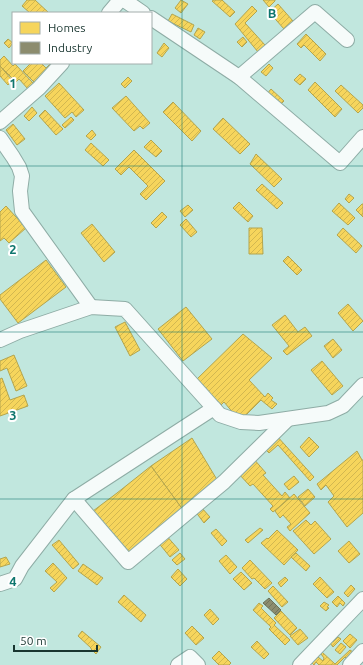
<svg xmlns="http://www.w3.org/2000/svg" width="363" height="665" viewBox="0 0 363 665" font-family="Ubuntu,sans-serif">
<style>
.homes{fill:url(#homes-hatch);stroke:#b3a54e}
.industry{fill:url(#industry-hatch);stroke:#69725b}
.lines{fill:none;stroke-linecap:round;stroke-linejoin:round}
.minor-casing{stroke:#8eaca5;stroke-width:16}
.minor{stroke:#f6fbfa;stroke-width:14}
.grid{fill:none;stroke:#0f766e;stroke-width:1;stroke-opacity:0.55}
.grid-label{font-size:13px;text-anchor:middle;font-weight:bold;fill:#0f766e;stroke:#fff;stroke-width:4;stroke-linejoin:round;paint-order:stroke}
</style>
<defs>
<pattern id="homes-hatch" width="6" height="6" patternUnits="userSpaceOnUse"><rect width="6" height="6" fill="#f6d55c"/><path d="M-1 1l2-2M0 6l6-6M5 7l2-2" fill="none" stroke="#d2b750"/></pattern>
<pattern id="industry-hatch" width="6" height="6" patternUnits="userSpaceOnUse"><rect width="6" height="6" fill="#8c8c6e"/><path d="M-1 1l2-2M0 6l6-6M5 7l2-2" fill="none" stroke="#71735b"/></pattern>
</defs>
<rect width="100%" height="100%" fill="#c1e7de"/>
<!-- homes -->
<g class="homes">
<polygon points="27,0 35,0 49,13 30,13 22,6"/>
<polygon points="181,0 188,4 181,13 175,8"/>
<polygon points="214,0 222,0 235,12 230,17 212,1"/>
<polygon points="263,0 275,0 275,1 269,7"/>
<polygon points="278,4 293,21 284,29 269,12"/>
<polygon points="252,6 257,11 245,23 265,45 258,52 235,24"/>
<polygon points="172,14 194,25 191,32 168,21"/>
<polygon points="198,28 205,32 200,39 194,35"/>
<polygon points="306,34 326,54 320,61 304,45 301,48 297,44"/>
<polygon points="243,37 247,42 242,47 237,42"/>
<polygon points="8,39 13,43 9,48 4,43"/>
<polygon points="164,43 169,48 162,57 157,53"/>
<polygon points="4,56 13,66 15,64 34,84 28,89 19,79 16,82 0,66 0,60"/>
<polygon points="31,63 41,63 46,68 50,64 52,67 35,83 23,71"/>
<polygon points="269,64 273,68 266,76 261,72"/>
<polygon points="0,66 12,80 8,85 0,76"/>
<polygon points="300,74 306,79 300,85 294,80"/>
<polygon points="128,77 132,81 125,88 121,84"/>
<polygon points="315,82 342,109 335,117 308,90"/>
<polygon points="59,83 84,110 76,117 72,112 65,118 45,96"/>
<polygon points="341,85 363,105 363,108 358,113 335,91"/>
<polygon points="271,89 284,101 279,106 267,94"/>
<polygon points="126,96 150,123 143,129 140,126 134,131 112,108"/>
<polygon points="173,102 201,131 192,141 163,112"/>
<polygon points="32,107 37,113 29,121 24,116"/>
<polygon points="45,110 63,129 56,135 39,116"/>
<polygon points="71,117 74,120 65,128 62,125"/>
<polygon points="223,118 250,144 240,154 213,129"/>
<polygon points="13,124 25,139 17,145 6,130"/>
<polygon points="92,130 96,135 91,140 86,136"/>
<polygon points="151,140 162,151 156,157 144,147"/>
<polygon points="91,143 109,160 103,166 85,150"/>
<polygon points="134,150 165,181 146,200 140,194 148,186 129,167 121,175 115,169"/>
<polygon points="256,154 282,179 274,187 250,164"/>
<polygon points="262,184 283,203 277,209 256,190"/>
<polygon points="349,194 354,198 349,203 345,199"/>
<polygon points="239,202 253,216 248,222 233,208"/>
<polygon points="339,203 355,218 348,225 332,211"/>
<polygon points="362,204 363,204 363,217 356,210"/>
<polygon points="188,205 193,210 185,217 180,211"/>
<polygon points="6,206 26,228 9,243 4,238 0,241 0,212"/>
<polygon points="162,212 167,217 156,228 151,223"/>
<polygon points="186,219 197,232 191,237 180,225"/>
<polygon points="92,224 115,252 104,262 81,233"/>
<polygon points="249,228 262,228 263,254 249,254"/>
<polygon points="343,228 362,246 356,253 337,235"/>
<polygon points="288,256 302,270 297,275 283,261"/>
<polygon points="46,260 66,287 18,323 0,299 0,295"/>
<polygon points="348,304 363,321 353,331 338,313"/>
<polygon points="186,307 212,339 183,361 158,329"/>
<polygon points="285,315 298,332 305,327 312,336 287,355 283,351 289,346 272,325"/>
<polygon points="125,322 140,350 130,356 115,327"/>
<polygon points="243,334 272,358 249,380 265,397 268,393 273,398 271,400 277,404 272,409 261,400 240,421 224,402 221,405 196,380"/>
<polygon points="333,339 342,350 333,358 324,346"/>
<polygon points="14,355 27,386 16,391 7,368 0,371 0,361"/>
<polygon points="322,361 343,386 332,395 311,370"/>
<polygon points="2,378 10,400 24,395 28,406 0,416 0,379"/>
<polygon points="276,435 314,477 310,481 278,445 269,453 263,447"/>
<polygon points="309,437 319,447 309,457 300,447"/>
<polygon points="192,438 219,483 183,510 151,466"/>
<polygon points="357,451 362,460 363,460 363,513 347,527 328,502 334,496 326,485 321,490 317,484"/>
<polygon points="253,458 266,473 263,475 282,496 285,492 290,498 273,512 270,509 273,506 253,484 250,486 237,472"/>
<polygon points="151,466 183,510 129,555 93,511 117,493"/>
<polygon points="294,476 299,482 289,490 284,484"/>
<polygon points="308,489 315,497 305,506 298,497"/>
<polygon points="294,494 310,513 290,531 287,527 291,524 283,515 280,518 275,511"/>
<polygon points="201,507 210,517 204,523 195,511"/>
<polygon points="306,520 311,525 315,521 331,539 314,554 293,531"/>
<polygon points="260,528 263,530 248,543 245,540"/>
<polygon points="216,529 227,541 222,546 211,533"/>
<polygon points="277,530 298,550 284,565 261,543 267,538 268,539"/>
<polygon points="165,534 179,550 170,557 157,541"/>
<polygon points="59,540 79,564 73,569 52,545"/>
<polygon points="349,541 360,554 349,563 338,551"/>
<polygon points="180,553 185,559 177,565 172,560"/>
<polygon points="296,553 310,566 306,571 291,557"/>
<polygon points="226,555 237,567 230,574 219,561"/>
<polygon points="6,557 10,564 0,567 0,559"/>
<polygon points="250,560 272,583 265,589 254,578 252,579 242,568"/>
<polygon points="53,563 67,578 54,592 50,588 57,582 45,571"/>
<polygon points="83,564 103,578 97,585 78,571"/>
<polygon points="178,569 187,579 180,586 171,577"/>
<polygon points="241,572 252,583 244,590 233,579"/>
<polygon points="285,577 288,580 281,587 278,583"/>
<polygon points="320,577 334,592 327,598 313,584"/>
<polygon points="351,585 355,589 348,597 344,593"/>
<polygon points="273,586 288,602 282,607 268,591"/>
<polygon points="124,595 146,615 141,622 118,602"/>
<polygon points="338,596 345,603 343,606 340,603 337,607 332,602"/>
<polygon points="324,602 329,605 327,607 329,608 326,611 320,606"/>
<polygon points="259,603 263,606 261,608 276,623 274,625 290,640 285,645 269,629 271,627 253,610"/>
<polygon points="210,609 219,619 213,625 204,615"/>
<polygon points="281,611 297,628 290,635 274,618"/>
<polygon points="192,626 204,638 196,645 185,633"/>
<polygon points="300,629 308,638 298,645 290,636"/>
<polygon points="82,631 101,647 96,654 91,649 91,648 78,636"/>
<polygon points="350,634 357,640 350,648 343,641"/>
<polygon points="338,637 341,639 333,647 330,643 330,640 333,642"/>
<polygon points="257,641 269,654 264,659 251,647"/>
<polygon points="341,643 346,647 340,654 335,650"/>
<polygon points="350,650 353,652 347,659 345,657 337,665 319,665 316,662 314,665 312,663 318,657 323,661 324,658 321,654 322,652 335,664"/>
<polygon points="219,651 231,663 229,665 219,665 212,658"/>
</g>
<!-- industry -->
<polygon class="industry" points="269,598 281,610 276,615 263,603"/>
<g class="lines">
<defs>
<g id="minor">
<polyline points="124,0 143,13"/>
<polyline points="109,13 120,0"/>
<polyline points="151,18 239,77 340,163 363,137"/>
<polyline points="239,77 315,12 347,40"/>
<polyline points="0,122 39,88 62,63"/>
<polyline points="0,138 13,157 19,167 22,176 20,191 22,211 91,307"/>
<polyline points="0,340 20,331 91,307 125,309 220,415 241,422 259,423 328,413 343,406 363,385"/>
<polyline points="74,499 128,562 224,482 287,420"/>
<polyline points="0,584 15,579 22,566 74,499 214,408"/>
<polyline points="178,665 190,657 198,665"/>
<polyline points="300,665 363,599"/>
<polyline points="350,665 363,651"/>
</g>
</defs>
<!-- minor casing -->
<use href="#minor" class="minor-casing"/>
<!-- minor -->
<use href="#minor" class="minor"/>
</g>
<!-- grid -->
<path class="grid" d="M182 0V665M0 166H363M0 332H363M0 499H363"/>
<g class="grid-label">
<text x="272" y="18">B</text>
<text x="13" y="88">1</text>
<text x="13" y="254">2</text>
<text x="13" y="420">3</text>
<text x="13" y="586">4</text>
</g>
<!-- legend -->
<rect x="12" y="12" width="140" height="52" fill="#ffffff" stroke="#a3aeac"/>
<rect x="20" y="22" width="20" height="12" fill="#f6d55c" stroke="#a3aeac"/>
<text x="48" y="32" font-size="12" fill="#18352f">Homes</text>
<rect x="20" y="42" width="20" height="12" fill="#8c8c6e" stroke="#a3aeac"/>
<text x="48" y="52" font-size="12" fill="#18352f">Industry</text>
<!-- scale -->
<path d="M14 645v6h83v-6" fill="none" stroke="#18352f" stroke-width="2"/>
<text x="20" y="645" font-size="12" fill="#18352f" stroke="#ffffff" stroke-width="3" paint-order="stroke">50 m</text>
</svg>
